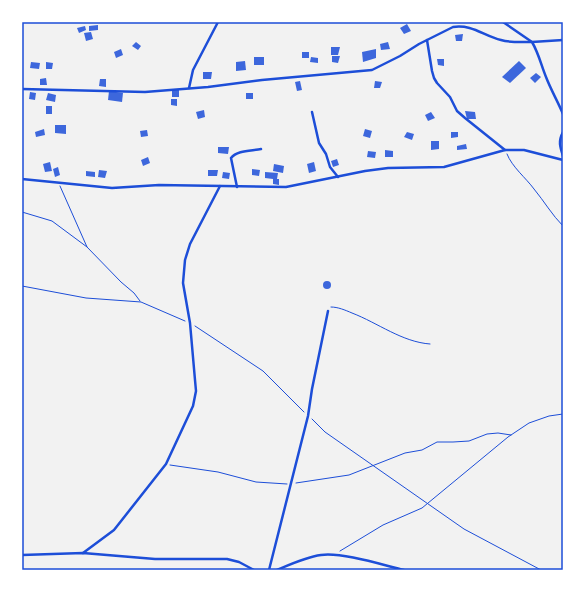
<svg xmlns="http://www.w3.org/2000/svg" width="585" height="592" viewBox="0 0 585 592" font-family="'Libre Baskerville',serif">
<style>
.building{fill:#3d67dc}
.lines{fill:none;stroke-linecap:round;stroke-linejoin:round}
.path{stroke:#1d4ed8;stroke-width:1}
.minor{stroke:#1d4ed8;stroke-width:2.5}
.neatline{fill:none;stroke:#1d4ed8;stroke-width:1.5}
</style>
<rect width="100%" height="100%" fill="#f2f2f2"/>
<!-- building -->
<g class="building">
<polygon points="407,24 411,31 404,34 400,28"/>
<polygon points="98,25 98,30 89,31 89,26"/>
<polygon points="85,26 86,30 79,33 77,28"/>
<polygon points="91,32 93,39 86,41 84,33"/>
<polygon points="463,34 462,41 456,41 455,35"/>
<polygon points="136,42 141,46 138,50 132,46"/>
<polygon points="388,42 390,49 381,50 380,44"/>
<polygon points="331,47 340,47 338,55 331,55"/>
<polygon points="121,49 123,55 116,58 114,52"/>
<polygon points="376,49 376,58 363,62 362,52"/>
<rect x="302" y="52" width="7" height="6"/>
<polygon points="332,56 340,56 338,63 332,62"/>
<rect x="254" y="57" width="10" height="8"/>
<polygon points="311,57 318,58 318,63 310,62"/>
<polygon points="437,59 444,59 444,66 438,65"/>
<polygon points="245,61 246,70 236,71 236,62"/>
<polygon points="519,61 526,68 510,83 502,77"/>
<polygon points="31,62 40,63 39,69 30,68"/>
<polygon points="46,62 53,63 52,69 46,69"/>
<polygon points="203,72 212,72 211,79 203,79"/>
<polygon points="536,73 541,77 535,83 530,78"/>
<polygon points="46,78 47,85 40,85 40,79"/>
<polygon points="100,79 106,79 106,87 99,86"/>
<polygon points="300,81 302,90 297,91 295,82"/>
<polygon points="375,81 382,82 380,88 374,88"/>
<rect x="172" y="90" width="7" height="7"/>
<polygon points="109,91 123,93 122,102 108,100"/>
<polygon points="30,92 36,93 35,100 29,99"/>
<polygon points="48,93 56,95 55,102 46,100"/>
<rect x="246" y="93" width="7" height="6"/>
<polygon points="171,99 177,99 177,106 171,105"/>
<rect x="46" y="106" width="6" height="8"/>
<polygon points="204,110 205,117 198,119 196,112"/>
<polygon points="465,111 475,112 476,119 467,119"/>
<polygon points="431,112 435,118 428,121 425,115"/>
<polygon points="55,125 66,125 66,134 55,133"/>
<polygon points="44,129 45,135 36,137 35,132"/>
<polygon points="365,129 372,131 370,138 363,136"/>
<polygon points="147,130 148,136 141,137 140,131"/>
<polygon points="407,132 414,134 412,140 404,137"/>
<polygon points="451,132 458,132 458,137 451,138"/>
<polygon points="431,141 439,141 439,149 431,150"/>
<polygon points="466,144 467,149 457,150 457,146"/>
<polygon points="218,147 229,147 228,154 218,153"/>
<polygon points="385,150 393,151 393,157 385,157"/>
<polygon points="368,151 376,152 375,158 367,157"/>
<polygon points="148,157 150,163 143,166 141,160"/>
<polygon points="337,159 339,165 333,167 331,161"/>
<polygon points="50,162 52,171 45,172 43,164"/>
<polygon points="314,162 316,171 309,173 307,164"/>
<polygon points="274,164 284,166 283,173 273,171"/>
<polygon points="58,167 60,175 55,177 53,169"/>
<polygon points="252,169 260,170 259,176 252,175"/>
<polygon points="99,170 107,171 105,178 98,177"/>
<polygon points="208,170 218,170 217,176 208,176"/>
<polygon points="86,171 95,172 95,177 86,176"/>
<polygon points="223,172 230,173 229,179 222,178"/>
<polygon points="265,172 278,173 277,179 279,179 279,185 273,184 273,179 265,178"/>
<circle cx="327" cy="285" r="4"/>
</g>
<g class="lines">
<!-- path -->
<g class="path">
<path d="M507 154C512 167 526 178 534 189 544 201 552 215 563 226"/>
<polyline points="60,186 87,247 121,282 134,293 140,301"/>
<polyline points="22,212 52,221 87,247"/>
<polyline points="22,286 86,298 141,302 185,321"/>
<path d="M331 307C338 307 345 310 352 313 378 323 402 342 430 344"/>
<polyline points="195,326 263,371 304,412"/>
<polyline points="312,419 325,432 464,529 541,570"/>
<polyline points="170,465 218,472 256,482 287,484"/>
<polyline points="296,483 349,475 405,453 422,450 437,442 453,442 469,441 487,434 498,433 511,435"/>
<polyline points="340,551 383,525 422,508 508,437 529,423 549,416 563,414"/>
</g>
<!-- minor -->
<g class="minor">
<polyline points="503,22 532,42 563,40"/>
<polyline points="427,40 432,71 434,78 437,83 450,97 457,111 465,118 505,150"/>
<polyline points="189,88 193,70 218,22"/>
<path d="M22 89 145 92 208 87 262 80 372 70 400 56 419 44 453 27C472 24 484 36 501 40 511 43 522 42 532 42 539 54 541 65 546 77 551 90 558 102 563 114"/>
<polyline points="312,112 319,143 326,154 330,167 338,177"/>
<path d="M563 132C558 141 560 147 563 156"/>
<polyline points="22,179 112,188 159,185 286,187 365,171 388,168 444,167 505,150 524,150 563,160"/>
<path d="M237 187 231 158C237 150 252 151 261 149"/>
<polyline points="83,553 114,530 166,464 193,406 196,391 195,380 190,323 183,283 185,260 190,244 220,186"/>
<polyline points="22,555 83,553 155,559 227,559 239,562 254,570"/>
<polyline points="269,570 308,416 312,389 328,311"/>
<path d="M277 570C291 564 306 557 321 555 342 552 383 565 404 570"/>
</g>
</g>
<!-- border -->
<rect width="585" height="592" fill="none" stroke="#ffffff" stroke-width="46"/>
<rect x="23" y="23" width="539" height="546" class="neatline"/>
</svg>
